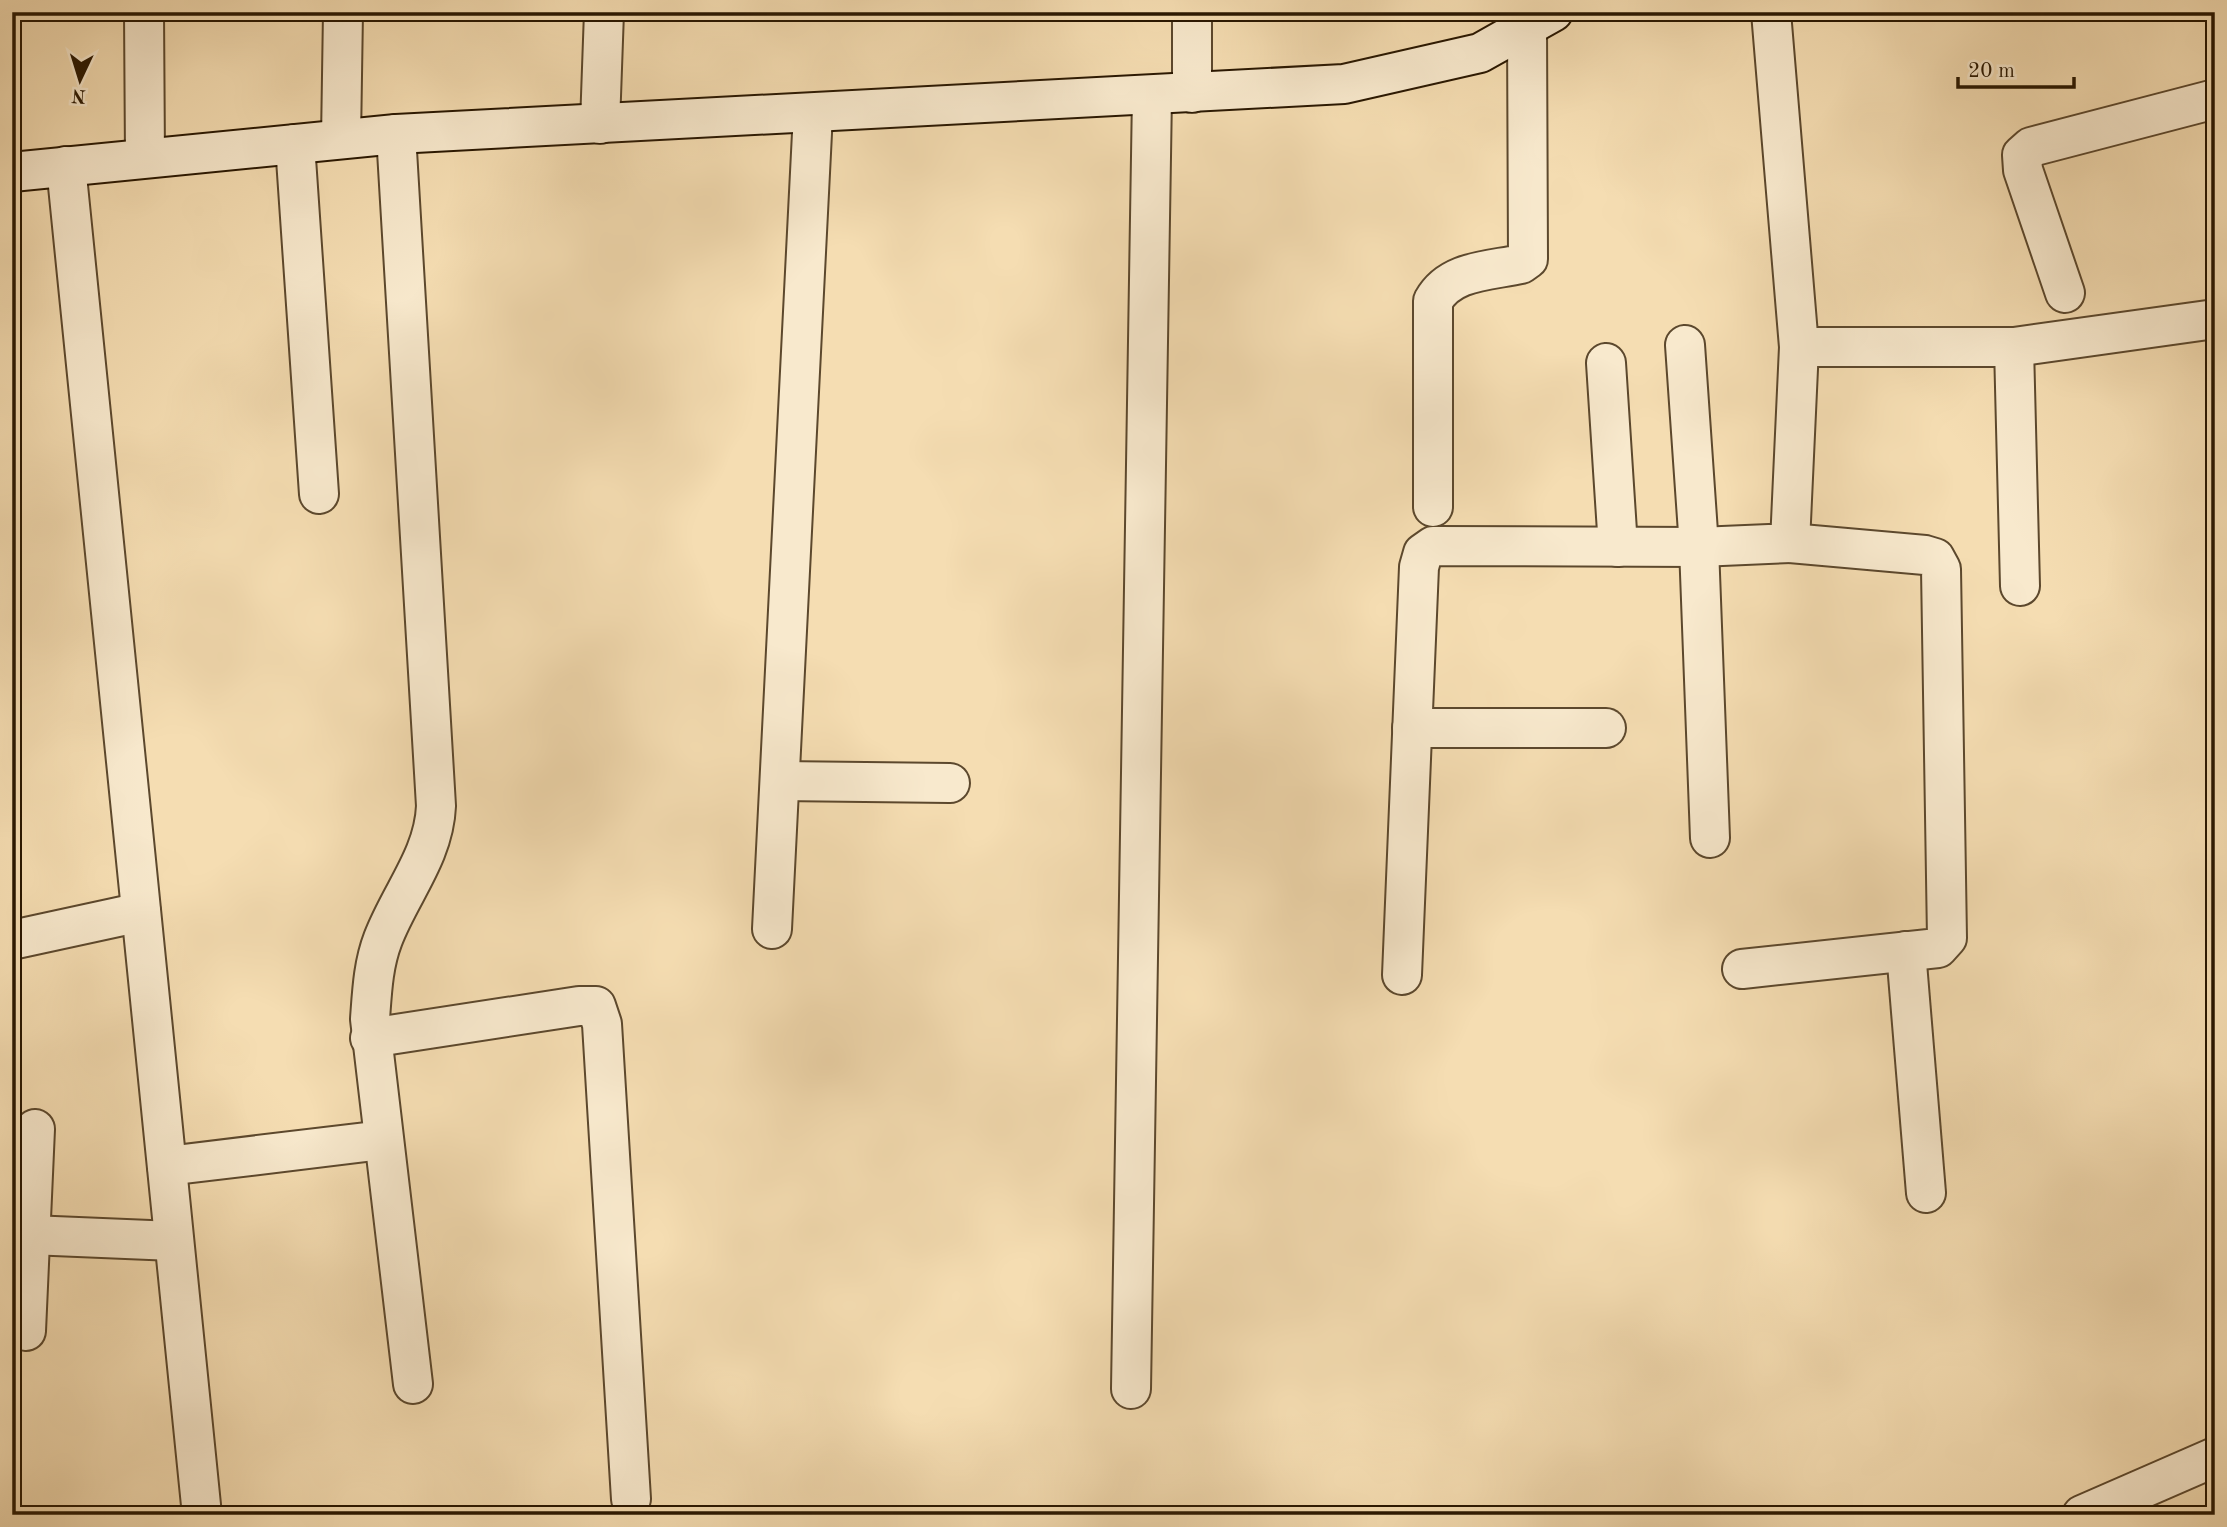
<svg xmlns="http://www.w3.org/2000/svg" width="2227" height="1527" viewBox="0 0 2227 1527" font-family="'Old Standard TT',serif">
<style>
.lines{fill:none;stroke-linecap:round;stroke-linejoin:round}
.street-casing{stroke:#5c482d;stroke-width:42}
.secondary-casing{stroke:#291701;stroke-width:42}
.street{stroke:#f8e9cd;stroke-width:38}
.secondary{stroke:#f8e9cd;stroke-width:38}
</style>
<rect width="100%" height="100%" fill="#f5ddb2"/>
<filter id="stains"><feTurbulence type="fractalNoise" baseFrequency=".00286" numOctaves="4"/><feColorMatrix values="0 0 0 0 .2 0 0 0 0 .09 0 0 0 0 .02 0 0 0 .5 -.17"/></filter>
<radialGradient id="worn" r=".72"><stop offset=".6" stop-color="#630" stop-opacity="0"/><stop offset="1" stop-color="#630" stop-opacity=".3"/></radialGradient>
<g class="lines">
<defs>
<g id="street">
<polyline points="144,12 145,158"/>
<polyline points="1192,12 1192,93"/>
<polyline points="600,124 604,12"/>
<path d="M396 134 436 806C434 856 400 894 383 939 373 965 372 992 370 1019L413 1384"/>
<polyline points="341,139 343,12"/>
<polyline points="295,144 319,494"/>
<polyline points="66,166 202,1515"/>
<polyline points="2065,293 2023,170 2022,155 2031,147 2215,99"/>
<polyline points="1685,345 1699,547 1710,838"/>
<polyline points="1799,347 2014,347 2215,319"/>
<polyline points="2014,347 2020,586"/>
<polyline points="1606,363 1618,547"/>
<path d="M1433 507V301C1450 270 1489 271 1521 264L1528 259 1527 26"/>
<polyline points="1412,728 1606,728"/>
<polyline points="780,781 950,783"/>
<polyline points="772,929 813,113"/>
<polyline points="12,940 141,912"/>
<polyline points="1906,951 1926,1193"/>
<polyline points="1742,969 1938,948 1947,938 1941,569 1935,558 1925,555 1790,543"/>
<polyline points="1402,975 1419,567 1423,553 1433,546 1699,547 1790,543 1799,347 1771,12"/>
<polyline points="370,1038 579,1006 596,1006 602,1024 631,1499"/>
<polyline points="167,1166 366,1142"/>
<polyline points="30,1235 174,1241"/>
<polyline points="26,1331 35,1129"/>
<polyline points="1131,1389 1152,95"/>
<polyline points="2082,1515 2215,1457"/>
</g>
<polyline id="secondary" points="12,172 396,134 1344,84 1480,53 1553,12"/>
</defs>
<!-- street casing -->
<use href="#street" class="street-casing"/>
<!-- secondary casing -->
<use href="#secondary" class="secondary-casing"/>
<!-- street -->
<use href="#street" class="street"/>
<!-- secondary -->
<use href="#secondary" class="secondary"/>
</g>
<!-- margin -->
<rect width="2227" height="1527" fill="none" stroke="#f5ddb2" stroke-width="42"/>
<rect x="14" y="14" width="2199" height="1499" fill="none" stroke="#291701" stroke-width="3.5"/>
<rect x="21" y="21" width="2185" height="1485" fill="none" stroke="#291701" stroke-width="2"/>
<!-- north arrow -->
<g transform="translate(80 80) rotate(184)" stroke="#f8e9cd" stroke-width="5" paint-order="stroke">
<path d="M0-5L12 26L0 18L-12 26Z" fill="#291701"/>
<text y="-10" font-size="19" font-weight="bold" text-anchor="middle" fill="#291701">N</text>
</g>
<!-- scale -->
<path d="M1958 77v10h116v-10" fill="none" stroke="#291701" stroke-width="3.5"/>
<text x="1968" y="77" font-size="21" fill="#291701" stroke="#f8e9cd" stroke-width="5" paint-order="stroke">20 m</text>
<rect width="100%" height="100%" filter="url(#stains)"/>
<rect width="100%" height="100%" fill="url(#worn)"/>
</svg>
